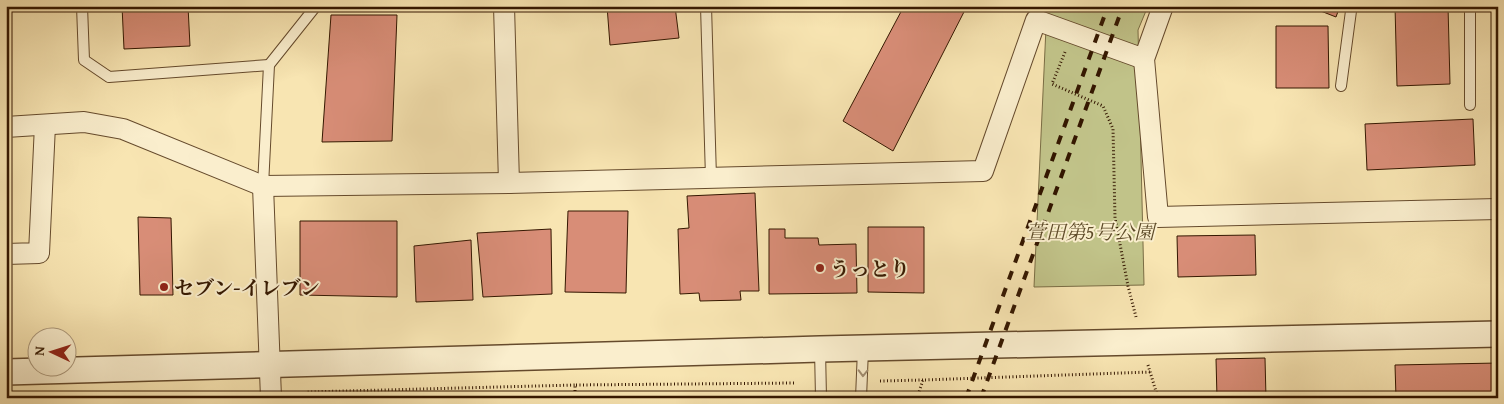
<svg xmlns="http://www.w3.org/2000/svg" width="1504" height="404" viewBox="0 0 1504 404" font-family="'Gentium Book Plus','Noto Serif JP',serif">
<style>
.green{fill:#c1c389;stroke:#7a6d44}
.building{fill:#d88d77;stroke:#341700}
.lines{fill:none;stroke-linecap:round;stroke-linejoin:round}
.service-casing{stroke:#654a2c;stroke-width:12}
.minor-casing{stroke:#654a2c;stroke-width:22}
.tertiary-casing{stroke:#654a2c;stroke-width:28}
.path{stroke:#341700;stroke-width:3;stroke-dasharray:1 2.5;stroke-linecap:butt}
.service{stroke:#faeecd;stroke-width:10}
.minor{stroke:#faeecd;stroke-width:20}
.tertiary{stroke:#faeecd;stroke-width:25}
.rail{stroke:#341700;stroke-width:4;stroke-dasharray:9 9;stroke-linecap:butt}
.oneway{stroke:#a18d71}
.poi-dot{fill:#8f2418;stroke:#faeecd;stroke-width:2}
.labels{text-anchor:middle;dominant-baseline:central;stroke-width:4;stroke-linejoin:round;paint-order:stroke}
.park-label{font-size:20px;font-style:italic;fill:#5e4b29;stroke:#faeecd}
.poi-label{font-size:20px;font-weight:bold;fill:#341700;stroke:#faeecd;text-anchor:start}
</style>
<rect width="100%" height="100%" fill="#f8e5b2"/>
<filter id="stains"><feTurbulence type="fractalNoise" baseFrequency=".004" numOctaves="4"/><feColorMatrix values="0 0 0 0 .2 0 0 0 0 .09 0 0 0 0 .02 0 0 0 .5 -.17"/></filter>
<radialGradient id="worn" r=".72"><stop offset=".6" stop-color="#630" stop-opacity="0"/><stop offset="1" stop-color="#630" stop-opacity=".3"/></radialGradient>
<!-- green -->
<polygon class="green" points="1047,6 1148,6 1138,30 1144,285 1034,287"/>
<!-- building -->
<g class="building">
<polygon points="122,6 188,6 190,46 124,49"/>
<polygon points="607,6 675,6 679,38 610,45"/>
<polygon points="904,6 967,6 893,151 843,121"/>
<polygon points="1308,6 1340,6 1336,17"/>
<polygon points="1395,6 1448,6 1450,84 1397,86"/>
<polygon points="331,15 397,15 392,141 322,142"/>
<polygon points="1276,26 1328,26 1329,88 1276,88"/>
<polygon points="1473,119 1475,165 1367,170 1365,124"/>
<polygon points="755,193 759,291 740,291 741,300 700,301 699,293 680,294 678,229 689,228 687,196"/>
<polygon points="568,211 628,211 626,293 565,292"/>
<polygon points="138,217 171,218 173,295 140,295"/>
<polygon points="300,221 397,221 397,297 300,295"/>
<polygon points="868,227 924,227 924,293 868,292"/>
<polygon points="551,229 552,294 483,297 477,233"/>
<polygon points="769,229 785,229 785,238 818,238 819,245 856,244 857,293 769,294"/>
<polygon points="1255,235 1256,275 1178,277 1177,236"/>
<polygon points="471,240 473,300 416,302 414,246"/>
<polygon points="1265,358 1266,398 1217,398 1216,359"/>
<polygon points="1498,363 1498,398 1396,398 1395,365"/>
<rect x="700" y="394" width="31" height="4"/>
</g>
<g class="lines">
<defs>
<g id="service">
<polyline points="82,6 84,60 109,77 269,65"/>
<polyline points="706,6 711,178"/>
<polyline points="1470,6 1470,105"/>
<polyline points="1341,86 1351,11 1353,6"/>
<polyline points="263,186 269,65 316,6"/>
<polyline points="820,349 821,398"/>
<polyline points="861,398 863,349"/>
</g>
<g id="minor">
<polyline points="504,6 509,183"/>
<polyline points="1163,6 1144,59 1158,217 1498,209"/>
<polyline points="6,127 84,122 123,129 263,186 509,183 983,171 1036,20 1144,59"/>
<polyline points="263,186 271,398"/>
<polyline points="6,254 39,253 45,125"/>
</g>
<polyline id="tertiary" points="6,372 820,349 1498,334"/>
</defs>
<!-- service casing -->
<use href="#service" class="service-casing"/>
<!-- minor casing -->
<use href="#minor" class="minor-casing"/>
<!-- tertiary casing -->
<use href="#tertiary" class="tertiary-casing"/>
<!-- path -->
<g class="path">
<polyline points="1065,52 1052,84 1103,106 1113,129 1115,218 1128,286 1136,317"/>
<polyline points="1148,365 1158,398"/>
<polyline points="880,381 923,380"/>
<polyline points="305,398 307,392 575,385"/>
<polyline points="575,398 575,385 796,383"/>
<polyline points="917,398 923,380 1150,372"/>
</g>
<!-- service -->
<use href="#service" class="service"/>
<!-- minor -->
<use href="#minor" class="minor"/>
<!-- tertiary -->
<use href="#tertiary" class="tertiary"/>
<!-- rail -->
<g class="rail">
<polyline points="966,398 1108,6"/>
<polyline points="981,398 1123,6"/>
</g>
</g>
<!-- one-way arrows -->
<defs><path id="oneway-chevron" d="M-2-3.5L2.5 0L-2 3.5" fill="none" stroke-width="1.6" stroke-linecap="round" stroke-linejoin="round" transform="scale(1.25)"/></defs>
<use class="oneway" href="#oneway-chevron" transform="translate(863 373) rotate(91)"/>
<!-- markers -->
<g class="poi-dot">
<circle cx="820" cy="268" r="5"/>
<circle cx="164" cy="287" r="5"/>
</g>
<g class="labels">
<!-- park labels -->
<g class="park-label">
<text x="1090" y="231">萱田第5号公園</text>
</g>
<!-- poi labels -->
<g class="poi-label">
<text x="830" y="268">うっとり</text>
<text x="174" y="287">セブン-イレブン</text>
</g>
</g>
<!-- margin -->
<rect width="1504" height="404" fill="none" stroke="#f8e5b2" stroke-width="25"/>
<rect x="8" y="8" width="1489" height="389" fill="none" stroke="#341700" stroke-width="2.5"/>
<rect x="12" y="12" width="1479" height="379" fill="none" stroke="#341700"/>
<!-- north arrow -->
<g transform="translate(52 352) rotate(274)"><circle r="24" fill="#faeecd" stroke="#ab987b"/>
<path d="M0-4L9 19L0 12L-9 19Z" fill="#8f2418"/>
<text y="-8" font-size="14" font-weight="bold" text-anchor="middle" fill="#341700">N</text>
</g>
<rect width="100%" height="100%" filter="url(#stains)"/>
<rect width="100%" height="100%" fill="url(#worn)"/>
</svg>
